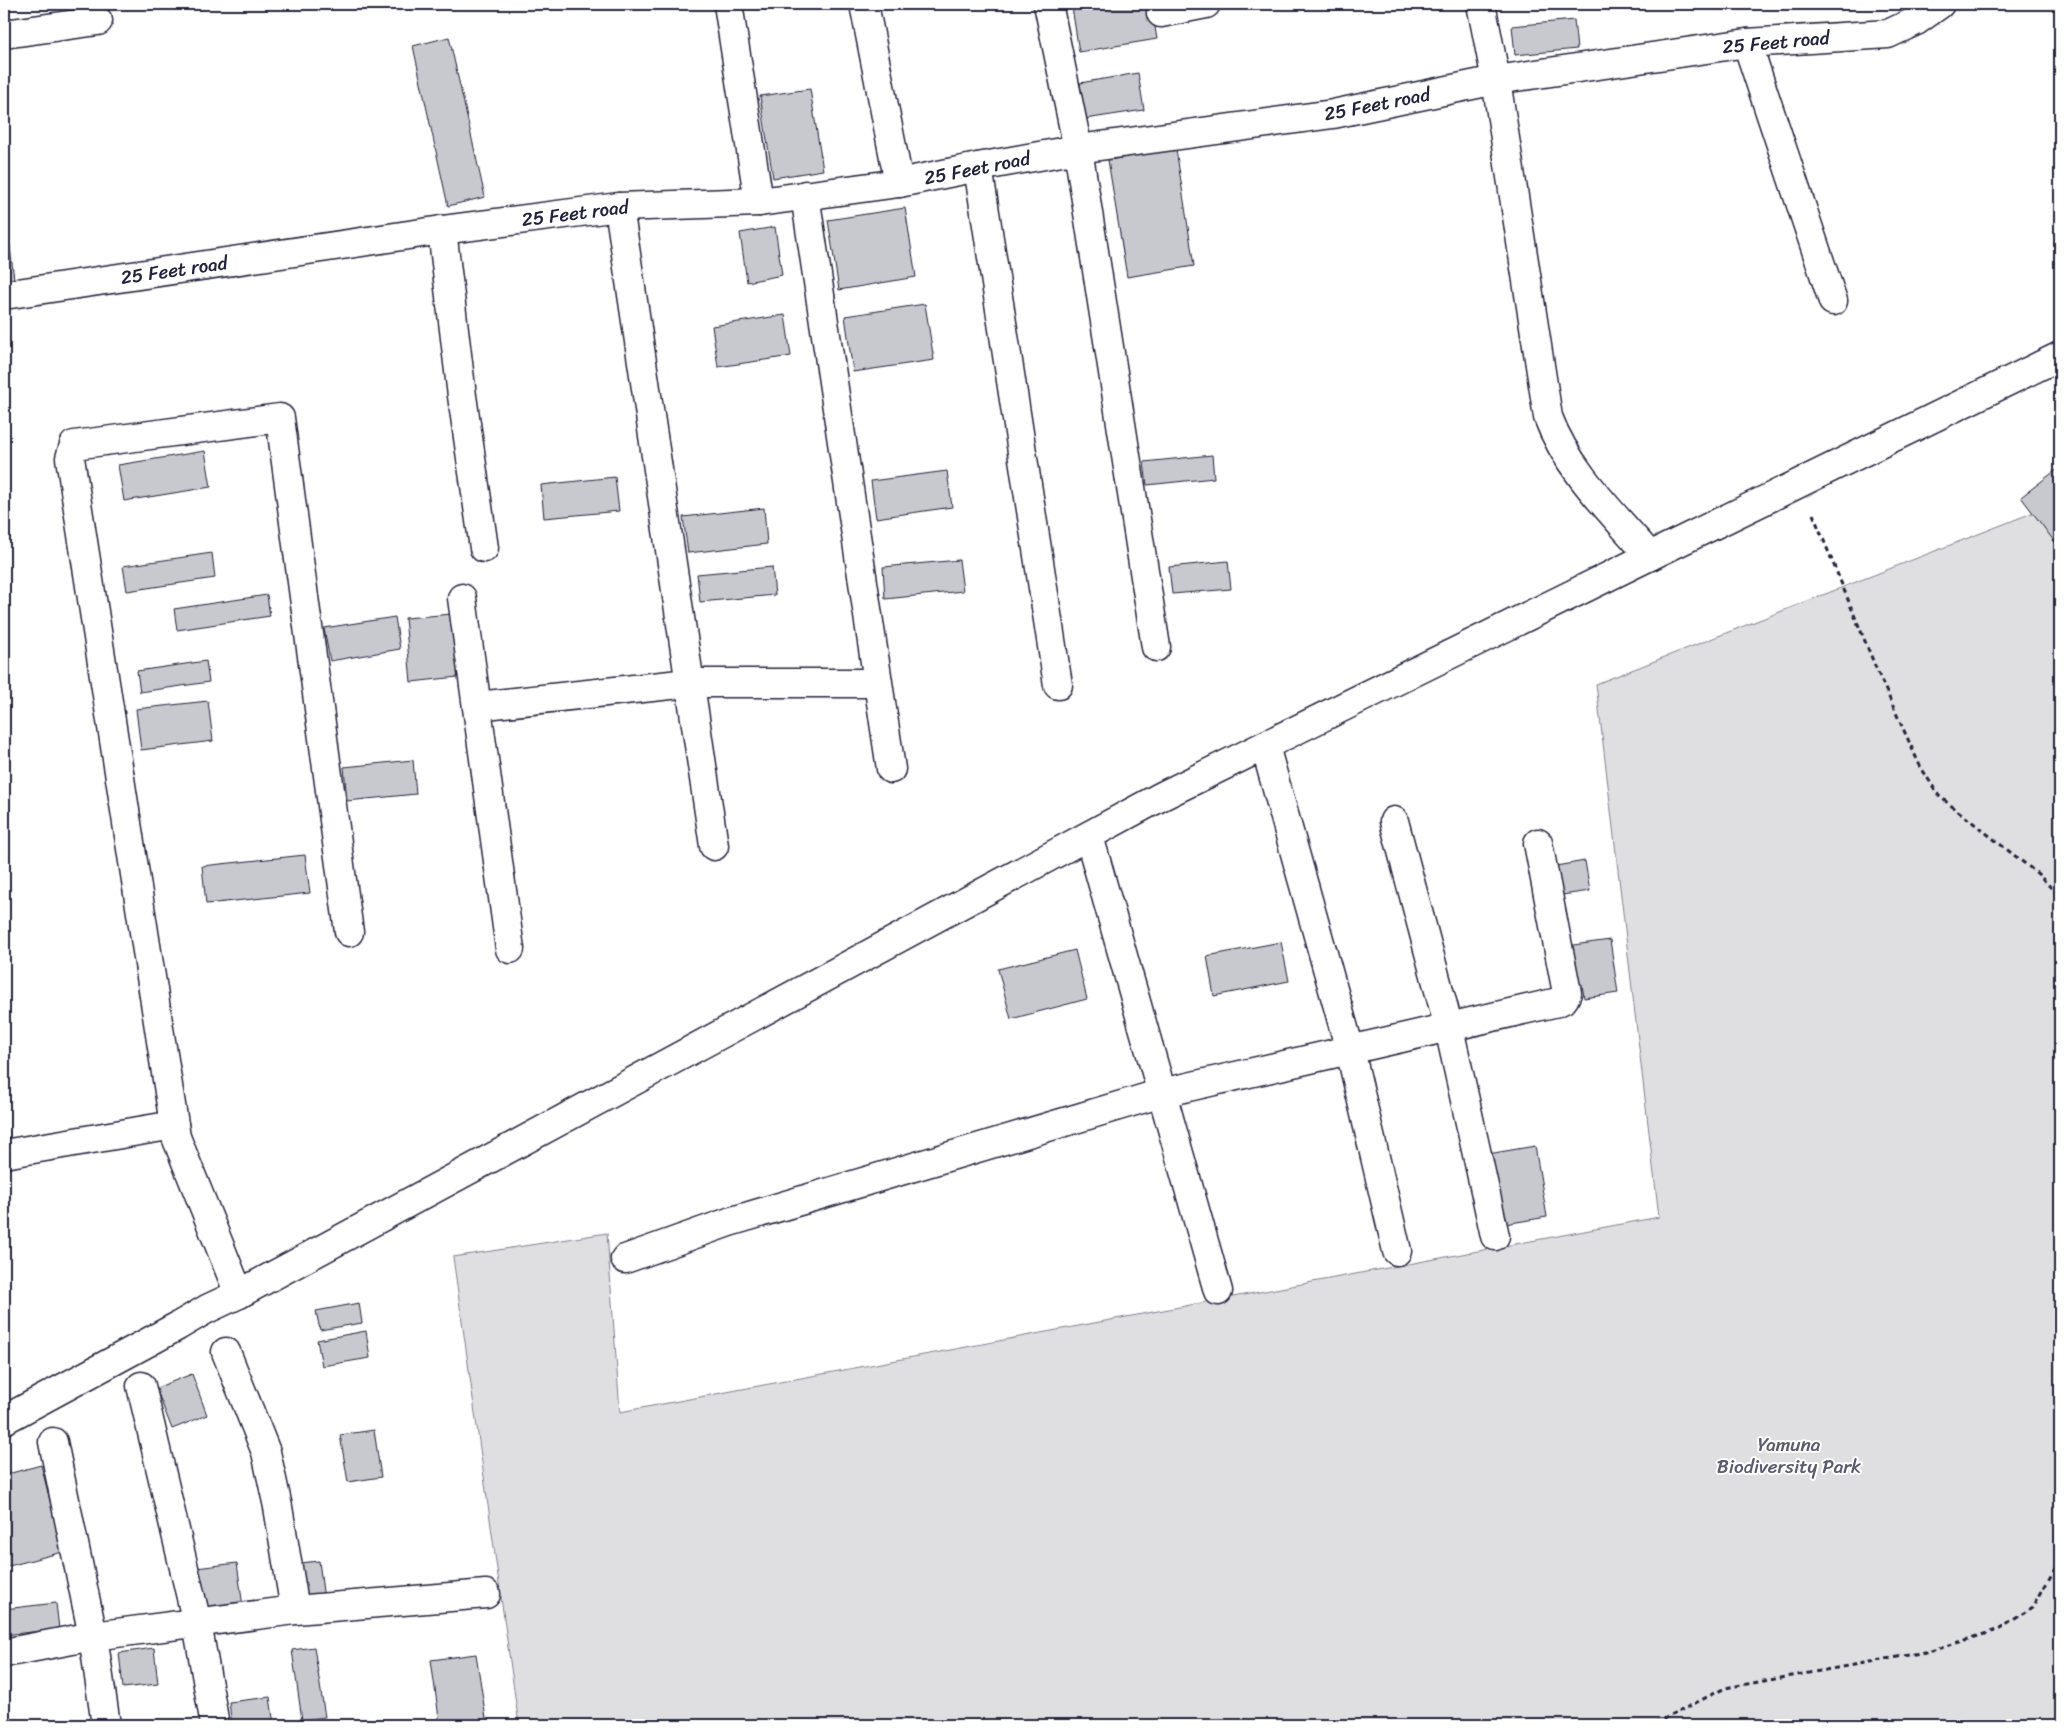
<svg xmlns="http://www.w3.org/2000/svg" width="2064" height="1729" viewBox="0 0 2064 1729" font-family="Sriracha,sans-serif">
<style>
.green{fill:#dfdfe2;stroke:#80808e}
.building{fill:#c8c8cf;stroke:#22223b}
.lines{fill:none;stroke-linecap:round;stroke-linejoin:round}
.street-casing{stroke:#22223b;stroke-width:31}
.secondary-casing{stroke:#22223b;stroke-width:31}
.path{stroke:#22223b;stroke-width:3;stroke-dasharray:5 4;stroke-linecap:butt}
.street{stroke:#fff;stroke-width:28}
.secondary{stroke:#fff;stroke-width:28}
.labels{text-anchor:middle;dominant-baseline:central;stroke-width:4;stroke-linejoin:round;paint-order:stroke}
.street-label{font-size:19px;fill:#22223b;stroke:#fff}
.park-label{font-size:19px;fill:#5b5b6d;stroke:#fff}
</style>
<rect width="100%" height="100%" fill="#fff"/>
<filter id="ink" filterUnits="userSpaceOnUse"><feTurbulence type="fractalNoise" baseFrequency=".02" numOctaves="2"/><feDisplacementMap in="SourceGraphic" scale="10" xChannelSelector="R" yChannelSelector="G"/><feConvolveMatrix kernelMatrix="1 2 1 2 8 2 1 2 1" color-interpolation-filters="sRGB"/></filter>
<g filter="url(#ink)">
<!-- green -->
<polygon class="green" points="2060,502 2060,1725 519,1725 453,1257 607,1233 620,1412 1659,1217 1596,684"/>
<!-- building -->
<g class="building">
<polygon points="1094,4 1151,4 1157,39 1079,52 1072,7"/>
<polygon points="1574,20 1577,49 1515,55 1512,26"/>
<polygon points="449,37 485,197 448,206 413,46"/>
<polygon points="1138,73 1144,110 1085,119 1080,83"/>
<polygon points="810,89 823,170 773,178 760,96"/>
<polygon points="1176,149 1194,266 1127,277 1108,160"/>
<polygon points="905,208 916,277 839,290 828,220"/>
<polygon points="775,227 782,275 747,282 740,233"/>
<polygon points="4,231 8,231 15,287 4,288"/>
<polygon points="925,304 934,360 853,372 845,316"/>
<polygon points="785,315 791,356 718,367 712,326"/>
<polygon points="205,451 211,487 124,501 118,465"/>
<polygon points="1212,455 1214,478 1147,485 1144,462"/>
<polygon points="2060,467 2060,549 2021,497"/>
<polygon points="947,471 952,507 876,518 871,481"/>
<polygon points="615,477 619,511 544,518 541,485"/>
<polygon points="764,508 767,544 688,553 683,517"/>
<polygon points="212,553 215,578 127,591 123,566"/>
<polygon points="959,560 963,591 885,599 883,567"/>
<polygon points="1228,561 1231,589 1172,594 1169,567"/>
<polygon points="772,567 775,595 700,602 697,574"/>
<polygon points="267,595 270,616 177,630 174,609"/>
<polygon points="452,614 458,677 411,682 405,618"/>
<polygon points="395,617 400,649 330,661 324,628"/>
<polygon points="206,661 209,682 140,692 137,671"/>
<polygon points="208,701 213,741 141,750 136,709"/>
<polygon points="413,760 416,794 347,801 344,767"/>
<polygon points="305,855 310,893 206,904 202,866"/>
<polygon points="1585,861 1590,891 1555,896 1550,867"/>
<polygon points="1610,940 1618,993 1584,998 1582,984 1572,985 1566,946"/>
<polygon points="1281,942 1289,981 1214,996 1207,956"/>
<polygon points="1075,950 1087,999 1011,1019 998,969"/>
<polygon points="1535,1146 1547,1217 1499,1225 1488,1154"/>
<polygon points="359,1303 362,1323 320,1330 316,1311"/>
<polygon points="366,1331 370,1358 322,1366 317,1340"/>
<polygon points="192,1374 207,1415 172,1429 156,1388"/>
<polygon points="374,1430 381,1477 348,1482 340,1435"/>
<polygon points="41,1465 63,1552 5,1567 4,1475"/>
<polygon points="319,1561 324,1599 305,1601 300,1563"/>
<polygon points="237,1563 243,1607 201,1612 196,1568"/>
<polygon points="56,1603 59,1629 4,1635 4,1609"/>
<polygon points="314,1647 325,1717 302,1720 292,1650"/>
<polygon points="154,1648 158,1684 123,1688 119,1653"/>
<polygon points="476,1654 487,1725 440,1725 431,1660"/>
<polygon points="270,1697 274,1725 232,1725 229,1702"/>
</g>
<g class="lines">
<defs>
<g id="street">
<polyline points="728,4 759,202"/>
<polyline points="864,4 899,183"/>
<polyline points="1048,4 1078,149 1156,647"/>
<path d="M1481 4 1496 80 1548 417C1568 471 1613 513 1650 556"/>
<polyline points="1161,13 1206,4"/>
<polyline points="4,34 98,21"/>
<polyline points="1747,43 1833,301"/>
<polyline points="978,167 1058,685"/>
<polyline points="805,195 891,769"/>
<polyline points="619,207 714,846"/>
<polyline points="442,230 462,396 484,548"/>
<polyline points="462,598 510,949"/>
<polyline points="477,706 689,683 877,683"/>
<polyline points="1265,746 1350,1050 1397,1251"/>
<polyline points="1394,821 1449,1028 1495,1236"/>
<polyline points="1089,836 1218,1291"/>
<polyline points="4,1154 174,1125"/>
<polyline points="625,1259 729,1222 1162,1093 1558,1002 1564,999 1567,993 1538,843"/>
<polyline points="239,1294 176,1137 70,458 74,445 280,418 349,932"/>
<polyline points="226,1352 266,1452 278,1507 295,1610"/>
<polyline points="141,1386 197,1623 215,1725"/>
<polyline points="53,1442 93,1636 106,1725"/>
<polyline points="4,1653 93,1636 295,1610 486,1594"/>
</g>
<g id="secondary">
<polyline points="4,295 442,230 619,207 759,202 899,183 978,167 1078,149 1333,114 1496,80 1747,43 1888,34 1916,21 1940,4"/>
<polyline points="4,1420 178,1326 207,1309 239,1294 1162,796 1650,556 2060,356"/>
</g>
</defs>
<!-- street casing -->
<use href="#street" class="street-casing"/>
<!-- secondary casing -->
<use href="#secondary" class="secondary-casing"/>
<!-- path -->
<g class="path">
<polyline points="1813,514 1878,673 1920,766 1939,796 2038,874 2058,895 2060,902"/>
<polyline points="1655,1725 1660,1721 1725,1688 1931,1651 2000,1629 2033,1607 2060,1560"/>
</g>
<!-- street -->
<use href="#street" class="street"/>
<!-- secondary -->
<use href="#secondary" class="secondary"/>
</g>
</g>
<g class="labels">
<!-- street labels -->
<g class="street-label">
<text transform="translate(1776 42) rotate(-5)">25 Feet road</text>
<text transform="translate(1377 104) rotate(-11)">25 Feet road</text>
<text transform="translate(977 168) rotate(-11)">25 Feet road</text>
<text transform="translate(575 213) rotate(-7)">25 Feet road</text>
<text transform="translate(174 270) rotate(-8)">25 Feet road</text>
</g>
<!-- park labels -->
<g class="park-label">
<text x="1789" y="1444">Yamuna<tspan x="1789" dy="22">Biodiversity Park</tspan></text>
</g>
</g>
<!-- margin -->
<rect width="2064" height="1729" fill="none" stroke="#fff" stroke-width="20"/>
<rect x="10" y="10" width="2044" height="1709" fill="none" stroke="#22223b" stroke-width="2" filter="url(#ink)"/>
</svg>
